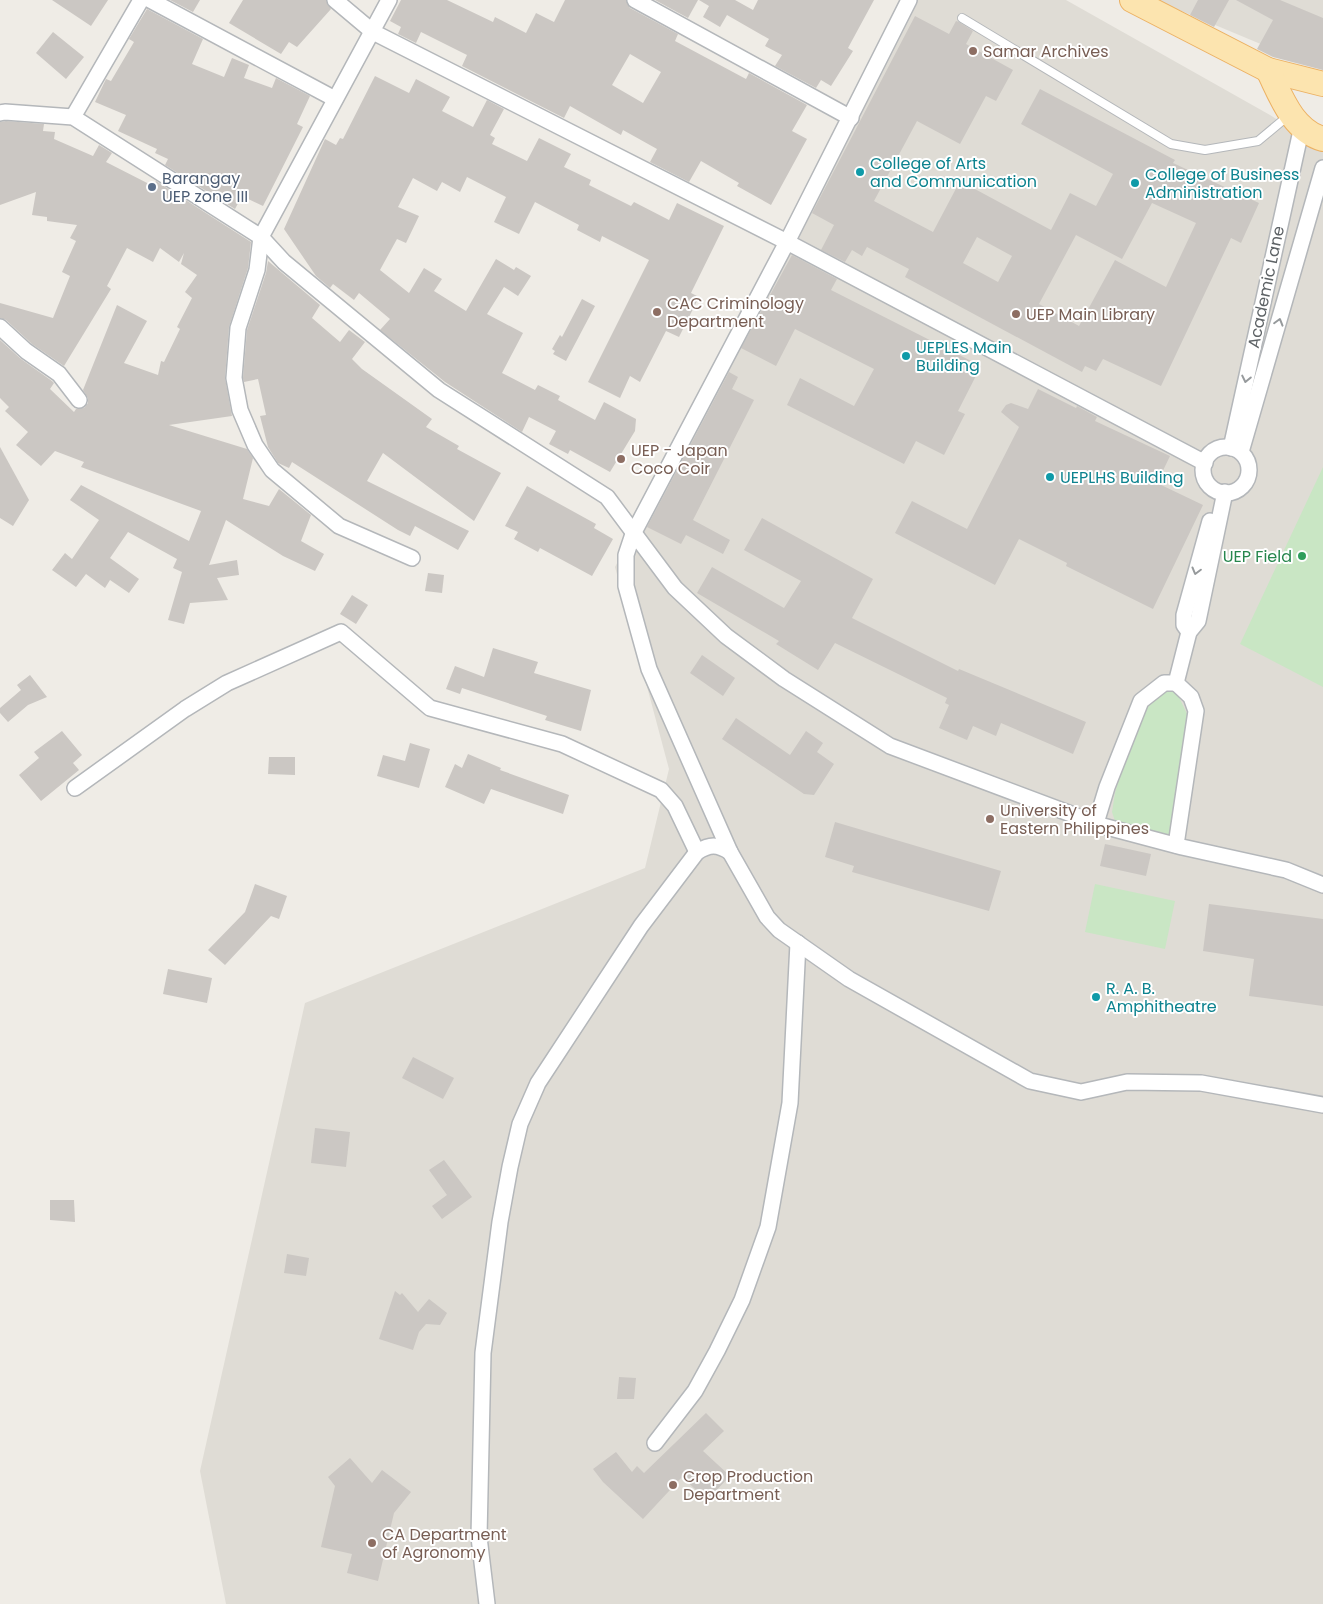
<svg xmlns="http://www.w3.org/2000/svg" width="1323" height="1604" viewBox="0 0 1323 1604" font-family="Poppins,sans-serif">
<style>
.education{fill:#dfdcd5}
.green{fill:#c9e6c4}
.building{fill:#cbc7c3;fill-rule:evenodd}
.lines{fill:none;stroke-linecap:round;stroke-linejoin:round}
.lane-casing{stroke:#b4b7ba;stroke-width:10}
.street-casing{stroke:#b4b7ba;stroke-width:18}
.primary-casing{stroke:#ecb163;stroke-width:26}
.lane{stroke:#fff;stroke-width:8}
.street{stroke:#fff;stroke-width:15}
.primary{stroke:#fce4af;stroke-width:24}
.oneway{stroke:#969a9c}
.education-dot{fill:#8d6e63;stroke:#fff;stroke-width:2}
.culture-dot{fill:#0f9aa8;stroke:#fff;stroke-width:2}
.service-dot{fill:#5c6f8a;stroke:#fff;stroke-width:2}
.leisure-dot{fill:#2e9e5b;stroke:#fff;stroke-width:2}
.labels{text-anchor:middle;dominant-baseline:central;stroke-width:4;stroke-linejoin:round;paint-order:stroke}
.education-label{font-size:16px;fill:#785e54;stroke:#fff;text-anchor:start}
.culture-label{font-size:16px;fill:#0d838f;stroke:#fff;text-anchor:start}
.service-label{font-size:16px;fill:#4e5e75;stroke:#fff;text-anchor:start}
.street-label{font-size:16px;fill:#5e6366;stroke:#fff}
.leisure-label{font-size:16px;fill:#27864d;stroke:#fff;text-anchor:end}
</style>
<rect width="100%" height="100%" fill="#efece6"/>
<!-- education -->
<g class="education">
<polygon points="914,0 1066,0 1270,115 1323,149 1323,1604 226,1604 200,1471 305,1003 645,868 669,769 615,567"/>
<polygon points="1159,0 1323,0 1323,70 1172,7"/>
</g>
<!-- green -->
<g class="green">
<polygon points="1323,467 1323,687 1240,644"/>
<polygon points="1165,688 1177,693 1189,718 1172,837 1117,827 1112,812 1115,793 1138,708"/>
<polygon points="1095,884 1175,901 1165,949 1085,932"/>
</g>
<!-- building -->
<g class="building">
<polygon points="52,0 108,0 91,26"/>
<polygon points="170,0 200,0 193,12"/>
<polygon points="243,0 326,0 331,9 297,47 289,42 281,54 229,23"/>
<path d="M401 0H447L493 22 495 17 526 33 536 13 554 22 565 0H626L630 8 678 34 675 41 746 79 749 73 807 105 792 131 807 139 771 205 737 186 739 183 701 161 689 182 650 162 657 149 623 130 621 135 570 106 564 118 462 66 467 55 421 32 416 43 398 34 401 27 390 21ZM630 54 661 72 643 103 612 85Z"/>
<polygon points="655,0 698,0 688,18"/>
<polygon points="699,0 735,0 753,10 758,0 874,0 848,48 853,51 831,86 821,80 816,88 775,66 782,55 765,46 769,39 727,15 720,27 703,17 709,6"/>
<polygon points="1198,0 1229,0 1214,27 1190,15"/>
<polygon points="1236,0 1280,0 1323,18 1323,70 1273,57 1257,49 1273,20"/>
<polygon points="147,9 203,39 192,64 224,77 232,58 249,65 244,78 272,88 276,78 310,96 297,124 303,127 263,206 242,196 235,209 165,165 168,159 155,153 157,149 118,131 126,115 95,102 106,79 111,81 134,42 129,39"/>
<path d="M915 16 949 34 956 21 959 22 973 31 966 44 1013 70 996 101 986 96 960 144 917 121 874 201 933 232 960 181 1051 230 1070 193 1096 206 1113 174 1021 124 1040 89 1175 160 1173 163 1259 203 1241 243 1231 238 1161 386 1103 359 1096 371 1085 366 1082 372 905 277 909 269 867 247 862 256 852 250 845 262 821 250 834 225 812 213ZM1152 203 1196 223 1166 287 1115 260 1079 326 1039 304 1076 235 1122 259ZM977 237 1012 256 998 282 963 263Z"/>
<polygon points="53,32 84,57 66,79 36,53"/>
<polygon points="375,76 409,93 416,79 450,97 442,111 473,127 487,100 504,109 490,135 495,138 492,144 527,161 539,138 571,154 564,167 591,180 589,185 631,206 634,202 669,220 677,203 724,226 691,293 699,297 679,337 666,331 640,382 630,376 620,398 588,382 649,260 602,236 600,242 577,230 579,225 535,202 519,234 494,222 506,197 467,177 460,192 442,182 437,191 413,178 398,207 419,216 406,243 397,239 380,270 409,293 424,268 442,279 434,291 466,311 496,259 514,270 516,267 531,276 518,296 504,287 487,314 523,333 502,373 535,390 538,385 560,396 558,400 595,420 604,402 636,419 635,431 610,472 570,450 568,454 549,444 556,431 529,417 522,432 445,382 380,330 390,319 359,293 354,300 333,284 330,288 316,276 284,229 325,139 336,145 340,138 343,139"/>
<polygon points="6,121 44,124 43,131 55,132 54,139 93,156 99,145 112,153 106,162 153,186 156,181 251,242 248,268 229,327 225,378 232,416 169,425 247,449 253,458 243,499 269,506 279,489 311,515 301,541 324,554 315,571 283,556 226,520 209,565 237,560 239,575 217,578 228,600 190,603 184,624 168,620 182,572 173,568 177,559 128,532 110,558 139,579 129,593 110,580 105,588 86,574 76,587 52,570 65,553 72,559 99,520 70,500 81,485 189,541 201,511 81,467 84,462 55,451 41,466 16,445 28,432 5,411 9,407 0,398 0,340 21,359 52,381 54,383 50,389 74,412 76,409 84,408 88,403 88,398 83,390 117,305 147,321 124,363 158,375 161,361 164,362 180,329 177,327 192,298 185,292 197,275 181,264 184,253 179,262 160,248 153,262 127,248 107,286 111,289 64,366 32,344 6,320 0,318 0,303 53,318 70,276 62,272 76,241 70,238 77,225 47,221 47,217 32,215 36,192 0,205 0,122"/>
<polygon points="792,255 837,279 831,290 981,366 958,411 965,414 944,455 916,441 904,464 787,405 800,378 854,406 874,369 795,329 776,366 741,348"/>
<polygon points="268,261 320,305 312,318 340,342 349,330 365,342 352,359 362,369 432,419 426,427 459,446 457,449 501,473 474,521 383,453 367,481 469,531 458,550 415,526 410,536 398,530 292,462 289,468 278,463 268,447 260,416 266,415 258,379 244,382 243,378 247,330 266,273"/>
<polygon points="582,299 595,306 566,361 553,354 555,351 552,349 560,335 562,337"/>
<polygon points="729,372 738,377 732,389 754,400 693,520 730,540 723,554 686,535 681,544 647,527"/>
<polygon points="1038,389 1076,408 1077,406 1097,417 1095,421 1170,456 1157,483 1203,505 1153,609 1066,566 1067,563 1019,539 995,585 895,533 912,501 967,529 1019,427 1001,412 1006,405 1011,403 1028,409"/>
<polygon points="0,447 29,500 13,526 0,518"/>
<polygon points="527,486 596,524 594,528 613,539 592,576 540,548 538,552 514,539 518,532 505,526"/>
<polygon points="762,518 873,579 852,618 958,671 959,669 1086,722 1073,754 1001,723 996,736 973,726 967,740 939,728 949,705 945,703 947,698 835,643 818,670 776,644 779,641 697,593 712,567 784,608 801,581 744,550"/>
<polygon points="428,573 444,575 442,593 425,591"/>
<polygon points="352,595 368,605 356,624 340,614"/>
<polygon points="493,648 538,662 534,673 591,690 581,731 545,720 547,716 462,688 460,694 446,689 455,666 484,677"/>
<polygon points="702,655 735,678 723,696 690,673"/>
<polygon points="30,675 47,697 28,705 8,722 0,713 0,708 21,690 17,685"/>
<polygon points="736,718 790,755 806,731 823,743 817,752 834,764 814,795 804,794 722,739"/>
<polygon points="62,731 82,755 73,763 79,770 41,801 19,775 39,758 34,752"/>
<polygon points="410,743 430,749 419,788 377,776 383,755 405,761"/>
<polygon points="468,754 501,768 500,770 569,795 563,814 491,789 484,804 445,787 455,764 462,768"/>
<polygon points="269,757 295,757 295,775 268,774"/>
<polygon points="835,822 1001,871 989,911 852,872 854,866 825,857"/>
<polygon points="1105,844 1151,854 1146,876 1100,866"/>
<polygon points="255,884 287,896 279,919 271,916 225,965 208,950 245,912"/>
<polygon points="1209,904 1323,919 1323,1006 1249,996 1254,959 1203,951"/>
<polygon points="168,969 212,978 207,1003 163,994"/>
<polygon points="413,1057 454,1078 443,1099 402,1078"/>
<polygon points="315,1128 350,1132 346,1167 311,1163"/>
<polygon points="444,1160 472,1197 442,1219 432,1206 447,1195 429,1170"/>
<polygon points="50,1200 74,1200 75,1222 50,1220"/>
<polygon points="287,1254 309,1258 306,1276 284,1273"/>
<polygon points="395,1291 400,1295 402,1293 418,1312 429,1299 447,1313 440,1325 426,1324 419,1332 413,1350 379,1339"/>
<polygon points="619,1377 636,1378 634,1399 617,1399"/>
<polygon points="706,1413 724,1431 703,1451 730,1476 707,1500 682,1477 643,1519 603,1482 593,1469 616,1452 632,1472 637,1466 644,1473"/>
<polygon points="350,1458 372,1483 382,1470 411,1492 394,1513 378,1581 347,1573 352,1554 321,1547 335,1486 328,1477"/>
</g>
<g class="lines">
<defs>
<polyline id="lane" points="962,18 1171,144 1205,150 1258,141 1288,116"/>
<g id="street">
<polyline points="150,0 335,99"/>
<polyline points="335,0 373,32 787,242 1205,463"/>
<polyline points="389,0 261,237 257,270 238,328 234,378 240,410 255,445 272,470 339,526 412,558"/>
<polyline points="635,0 851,118"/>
<polyline points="909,0 787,242 633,534 626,555 626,586 649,669 730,852 767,917 779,930 849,979 1030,1081 1081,1092 1127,1082 1201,1083 1323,1105"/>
<polyline points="0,113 5,112 73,117 261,237 284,262 439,390 607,497 675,588 726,636 784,679 890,746 1103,826 1182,847 1286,870 1323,885"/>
<polyline points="73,117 141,0"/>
<polyline points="0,327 26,351 59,374 79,400"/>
<circle cx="1226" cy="470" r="23"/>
<polyline points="1231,448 1302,126"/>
<polyline points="1241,452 1323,168"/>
<polyline points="1189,632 1184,625 1184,615 1210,521"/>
<polyline points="75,788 185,709 227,683 341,632 430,708 562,744 661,790 675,806 697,852"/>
<polyline points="1096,823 1107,787 1141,701 1164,683 1176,683 1189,632 1198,621 1225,492"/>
<polyline points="1176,845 1196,711 1191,697 1176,683"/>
<polyline points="655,1443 695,1391 717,1351 742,1300 768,1227 790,1103 798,943"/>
<path d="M487 1604 479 1537 483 1353 500 1222 510 1167 520 1124 538 1083 641 926 697 852C710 844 717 844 730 852"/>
</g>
<g id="primary">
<polyline points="1132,0 1268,70 1323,84"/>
<path d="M1268 70C1281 96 1292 130 1323 139"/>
</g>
</defs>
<!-- lane casing -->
<use href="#lane" class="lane-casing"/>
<!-- street casing -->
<use href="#street" class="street-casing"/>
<!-- primary casing -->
<use href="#primary" class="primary-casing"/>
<!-- lane -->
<use href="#lane" class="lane"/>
<!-- street -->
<use href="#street" class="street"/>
<!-- primary -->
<use href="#primary" class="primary"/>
</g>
<!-- one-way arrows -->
<defs><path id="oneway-chevron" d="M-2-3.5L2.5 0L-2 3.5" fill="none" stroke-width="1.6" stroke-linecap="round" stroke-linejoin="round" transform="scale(1.25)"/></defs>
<g class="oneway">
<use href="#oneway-chevron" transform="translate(1279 322) rotate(-74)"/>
<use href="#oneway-chevron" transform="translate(1246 379) rotate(102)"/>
<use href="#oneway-chevron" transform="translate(1196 571) rotate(105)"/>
</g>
<!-- markers -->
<g class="education-dot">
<circle cx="973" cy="51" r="5"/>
<circle cx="657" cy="312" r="5"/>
<circle cx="1016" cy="314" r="5"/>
<circle cx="621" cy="459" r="5"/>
<circle cx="990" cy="819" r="5"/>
<circle cx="673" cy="1485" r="5"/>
<circle cx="372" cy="1543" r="5"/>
</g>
<g class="culture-dot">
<circle cx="860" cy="172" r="5"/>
<circle cx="1135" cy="183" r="5"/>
<circle cx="906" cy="356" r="5"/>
<circle cx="1050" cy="477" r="5"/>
<circle cx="1096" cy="997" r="5"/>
</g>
<circle class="service-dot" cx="152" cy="187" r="5"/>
<circle class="leisure-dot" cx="1302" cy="556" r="5"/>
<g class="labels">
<!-- education labels -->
<g class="education-label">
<text x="983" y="51">Samar Archives</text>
<text x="667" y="303">CAC Criminology<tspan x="667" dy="18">Department</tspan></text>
<text x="1026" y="314">UEP Main Library</text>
<text x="631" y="450">UEP - Japan<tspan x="631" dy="18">Coco Coir</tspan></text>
<text x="1000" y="810">University of<tspan x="1000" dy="18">Eastern Philippines</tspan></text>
<text x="683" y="1476">Crop Production<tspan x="683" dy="18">Department</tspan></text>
<text x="382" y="1534">CA Department<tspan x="382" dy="18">of Agronomy</tspan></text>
</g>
<!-- culture labels -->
<g class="culture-label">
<text x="870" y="163">College of Arts<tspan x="870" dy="18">and Communication</tspan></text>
<text x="1145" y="174">College of Business<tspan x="1145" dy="18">Administration</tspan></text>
<text x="916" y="347">UEPLES Main<tspan x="916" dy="18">Building</tspan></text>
<text x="1060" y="477">UEPLHS Building</text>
<text x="1106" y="988">R. A. B.<tspan x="1106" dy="18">Amphitheatre</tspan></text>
</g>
<!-- service labels -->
<g class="service-label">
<text x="162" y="178">Barangay<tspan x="162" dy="18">UEP zone III</tspan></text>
</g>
<!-- street labels -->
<g class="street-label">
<text transform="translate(1266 287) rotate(-78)">Academic Lane</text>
</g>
<!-- leisure labels -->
<g class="leisure-label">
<text x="1292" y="556">UEP Field</text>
</g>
</g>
</svg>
